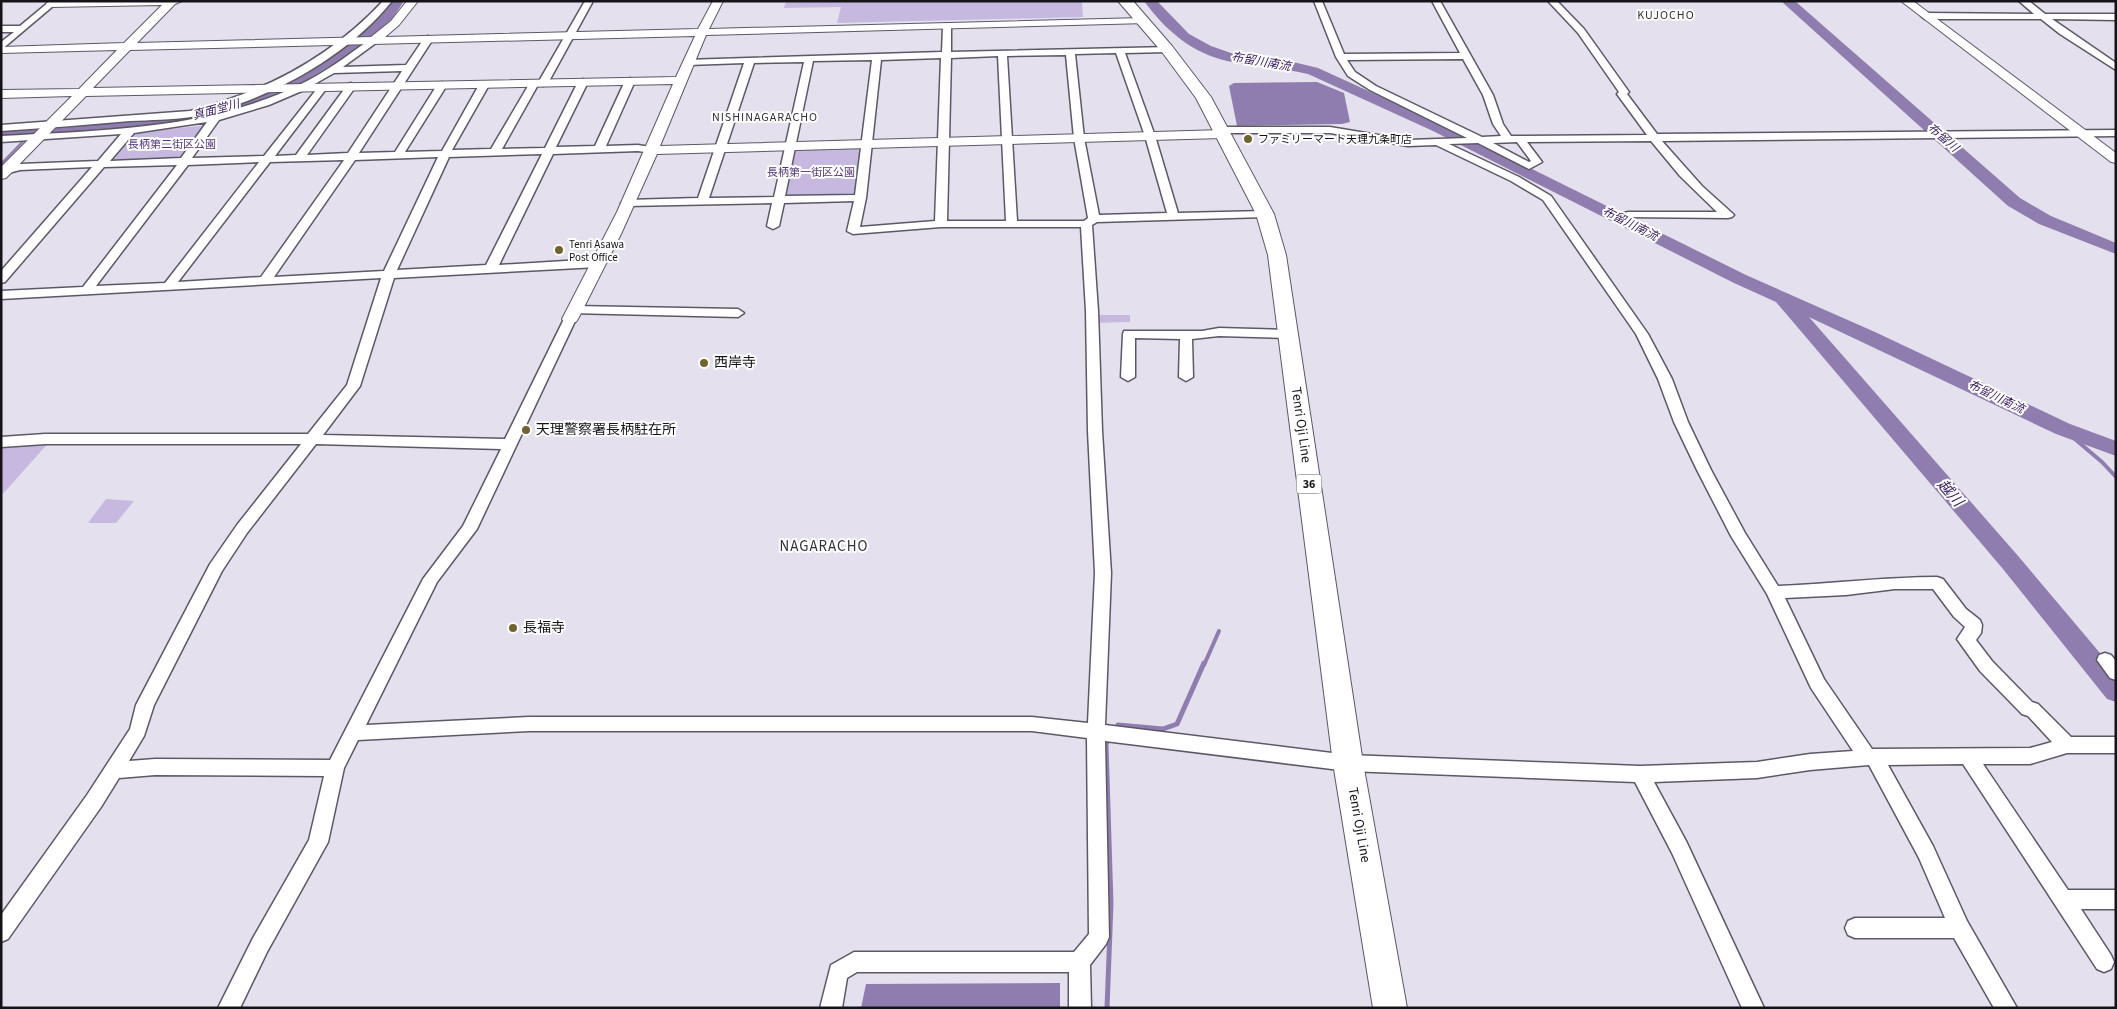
<svg xmlns="http://www.w3.org/2000/svg" width="2117" height="1009" viewBox="0 0 2117 1009" font-family="'Source Sans 3','Noto Sans JP',sans-serif">
<style>
.green{fill:#c7b8e0}
.water{fill:#907daf}
.lines{fill:none;stroke-linecap:round;stroke-linejoin:round}
.stream-far2{stroke:#907daf;stroke-width:2.5}
.stream-far1{stroke:#907daf;stroke-width:4}
.stream{stroke:#907daf;stroke-width:5}
.river{fill:#907daf;fill-rule:evenodd}
.minor-casing{stroke:#5d5865;stroke-width:3}
.tertiary-casing{stroke:#5d5865;stroke-width:2}
.primary-casing{stroke:#5d5865;stroke-width:2}
.minor{fill:#fff;fill-rule:evenodd}
.tertiary{fill:#fff;fill-rule:evenodd}
.primary{fill:#fff;fill-rule:evenodd}
.poi-dot{fill:#72622f;stroke:#fff;stroke-width:2}
.labels{text-anchor:middle;dominant-baseline:central;stroke-width:4;stroke-linejoin:round;paint-order:stroke}
.far-poi-label{font-size:11px;fill:#151318;stroke:#fff;text-anchor:start}
.far-park-label{font-size:11px;fill:#533677;stroke:#fff}
.far-neighbourhood-label{font-size:12px;letter-spacing:1px;fill:#332f3a;stroke:#fff}
.far-water-label{font-size:12px;font-style:italic;fill:#3e2160;stroke:#fff}
.shield{fill:#fff;stroke:#5b5a5d;stroke-width:1}
.shield-label{font-size:12px;font-weight:bold;fill:#151318}
.poi-label{font-size:14px;fill:#151318;stroke:#fff;text-anchor:start}
.street-label{font-size:14px;fill:#151318;stroke:#fff}
.water-label{font-size:15px;font-style:italic;fill:#3e2160;stroke:#fff}
.neighbourhood-label{font-size:15px;letter-spacing:1px;fill:#332f3a;stroke:#fff}
</style>
<rect width="100%" height="100%" fill="#e5e0ee"/>
<!-- green -->
<g class="green">
<polygon points="786,1 1082,1 1083,17 837,23 841,7 784,8"/>
<polygon points="208,125 181,160 106,162 133,133"/>
<polygon points="866,146 860,194 788,198 781,196 789,154 798,148"/>
<polygon points="1095,315 1130,315 1130,322 1095,323"/>
<polygon points="52,439 1,496 1,442"/>
<polygon points="106,499 134,501 116,523 88,523"/>
</g>
<!-- water -->
<g class="water">
<polygon points="1317,82 1344,93 1350,122 1342,124 1237,126 1229,86 1234,83"/>
<polygon points="1060,983 1060,1008 861,1008 866,984"/>
</g>
<g class="lines">
<!-- stream-far2 -->
<polyline class="stream-far2" points="1,164 35,129"/>
<!-- stream-far1 -->
<g class="stream-far1">
<polyline points="2063,429 2102,462 2116,477"/>
<polyline points="1204,665 1219,631"/>
</g>
<!-- stream -->
<g class="stream">
<polyline points="1114,731 1118,725 1163,729 1177,724 1204,663"/>
<polyline points="1107,1008 1111,904 1106,744 1109,739"/>
</g>
<!-- river -->
<g class="river">
<path d="M391 1H404L392 19 353 52 285 93 234 111 202 121 158 126 1 136V126C43 124 84 121 126 118 151 117 177 117 201 111 245 102 285 82 322 59 347 44 373 25 391 1Z"/>
<path d="M1144 1H1157L1189 34 1211 46 1231 53 1289 61 1318 68 1443 125 1746 275 1875 332 2070 424 2116 441V456L2056 434 1809 317 2019 557 2116 672V702L2107 699 2003 569 1776 302 1734 283 1433 131 1308 74C1281 67 1254 67 1227 61 1192 53 1165 30 1144 1Z"/>
<polygon points="1781,1 1795,1 2020,198 2051,216 2116,243 2116,254 2039,224 2008,206"/>
</g>
<defs>
<g id="minor">
<polygon points="50,1 59,1 1,50 1,42 14,32 1,32 1,26 20,26"/>
<path d="M383 1H392C347 58 262 104 191 117 172 120 150 120 130 121 87 125 44 128 1 131V125L190 111C265 92 330 58 383 1Z"/>
<path d="M585 1H593L548 83 543 86 539 83 502 149 545 148 578 82 583 79 588 82 556 147 595 146 625 81 630 78 635 81 606 146 638 145 656 148 657 150 652 153 638 151 553 154 499 265 598 259 604 263 598 267 394 278 360 386 323 435 505 439 564 319 570 315 576 319 477 529 437 582 366 725 529 717H1032L1088 723 1095 573 1088 431 1086 311 1081 227H941L853 234 847 231 854 201 784 203 779 226 773 229 767 226 772 203 627 206 621 203 627 200 698 198 744 63 688 65 685 64V60L942 52 943 27 947 24 951 27V52L1170 47V51L1167 52 1125 53 1155 136 1178 213 1265 211 1271 214 1265 217 1097 222 1092 225 1098 311 1102 431 1111 573 1105 725 1348 755 1640 766 1757 762 1810 754 1853 751 1811 688 1767 594 1731 536 1697 470 1674 422 1658 379 1636 334 1543 200 1511 181 1436 145 1408 146 1330 133H1221L1216 130 1221 127H1330L1408 140 1467 138 1370 90 1348 76 1336 57 1314 1H1322L1344 54 1460 53 1432 1H1440L1493 95 1503 124 1511 136 1647 135 1617 94 1619 92 1578 33 1548 1H1557L1584 29 1629 92 1627 94 1657 134 2116 130V136L1662 141 1702 186 1732 213 1734 215 1732 217 1728 218 1624 217 1622 215 1624 213 1628 212H1717L1680 176 1651 141 1527 142 1542 162 1529 169 1478 143 1449 144 1519 177 1551 196 1648 334 1672 379 1688 422 1711 470 1745 533 1778 586C1831 584 1884 577 1937 577L1943 579 1966 609 1980 620 1982 625 1981 633 1976 640 1992 661 2032 702 2038 704 2071 737H2116V753H2067L2030 764H1983L2068 890H2116V909H2081L2111 955 2114 962 2111 969 2104 972 2097 969 1963 764 1888 765 1933 846 1967 921 2017 1008H1994L1954 938H1855L1848 935 1845 928 1848 921 1855 918H1945L1919 858 1869 765 1810 770 1757 778 1654 782 1686 841 1764 1008H1742L1672 853 1635 782 1348 771 1105 741 1109 937 1106 944 1090 965 1091 1008H1069V972H857L847 978 842 1008H820L831 965 854 952H1074L1089 934 1087 738 1032 731H529L358 740 344 768 328 842 267 952 240 1008H218L253 938 309 840 324 776 155 775 119 778 101 807 8 939 1 942V915L87 795 130 729 136 705 210 564 237 525 301 444H45L1 447V437L45 434H308L347 385 381 278 1 299V291L83 287 177 165 104 167 5 282 1 283V271L92 167 20 170 1 175V169L20 164 98 161 121 134 1 142V136C101 130 207 130 299 85 325 73 348 55 372 38L375 37 380 40 343 67 406 65 425 37 428 36 433 39 359 153 395 152 437 85 442 82 447 85 405 152 442 151 479 85 484 82 489 85 452 150 491 149 531 81 538 83ZM1116 53 1145 136 1167 213 1099 215 1084 138 1075 54ZM1066 55 1074 138 1088 218 1084 221H1017L1007 56ZM998 56 1006 221H947L951 58ZM941 58 935 221 860 227 866 198 881 60ZM1463 59 1483 95 1493 124 1501 136 1482 137 1376 86 1355 72 1347 60ZM872 60 855 195 785 196 813 61ZM804 62 774 197 709 198 754 63ZM402 71 348 153 307 155 356 86 351 83 348 84 296 155 275 156 326 89V85H320L264 156 192 158 219 120 269 105 304 90 334 73ZM207 122 181 158 110 161 134 133ZM1517 142 1531 161 1529 162 1493 143ZM542 154 486 265 397 270 449 157ZM438 157 384 271 274 277 355 160ZM344 160 261 277 178 282 270 162ZM259 162 165 283 96 286 188 165ZM316 444 501 449 463 526 423 579 330 760 155 759 129 761 144 736 154 705 222 571 247 533ZM1895 589H1933L1954 617 1965 627 1957 639 1980 671 2022 714 2028 716 2052 742 2030 748 1872 749 1824 679 1785 598 1846 595Z"/>
<polygon points="2019,1 2029,1 2045,14 2116,14 2116,20 2052,19 2116,63 2116,70 2060,34 2041,19 1925,19 1921,16 1925,13 2034,14"/>
<polygon points="574,306 738,309 744,313 738,317 570,313 568,310 570,307"/>
<polygon points="1219,328 1288,330 1294,334 1288,338 1219,336 1192,339 1193,377 1186,381 1179,377 1180,339 1135,338 1135,377 1128,381 1121,377 1123,334 1124,331 1202,331"/>
<polygon points="2105,653 2111,655 2116,661 2116,680 2110,678 2097,660 2099,655"/>
</g>
<g id="tertiary">
<path d="M49 1H182L175 4 137 43 371 37 391 21 407 1H418L399 25 385 37 698 29 713 1H723L709 29 1143 18 1148 21 1147 23 706 35 660 146 1223 130 1229 134 1223 138 657 154 621 234 578 319 576 322H564L562 319 617 212 673 84 86 96 6 178 1 179V167L72 96 1 98V90L79 89 117 50 1 53V47L124 43 162 5 51 7 46 4ZM695 36 676 77 93 88 130 50Z"/>
<polygon points="1901,1 1913,1 2116,153 2116,163 2111,162"/>
</g>
<polygon id="primary" points="1118,1 1133,1 1172,46 1211,97 1274,214 1286,255 1363,763 1407,1008 1373,1008 1333,763 1268,255 1256,214 1196,98 1162,52"/>
</defs>
<!-- minor casing -->
<use href="#minor" class="minor-casing"/>
<!-- tertiary casing -->
<use href="#tertiary" class="tertiary-casing"/>
<!-- primary casing -->
<use href="#primary" class="primary-casing"/>
<!-- minor -->
<use href="#minor" class="minor"/>
<!-- tertiary -->
<use href="#tertiary" class="tertiary"/>
<!-- primary -->
<use href="#primary" class="primary"/>
</g>
<!-- markers -->
<g class="poi-dot">
<circle cx="1248" cy="139" r="5"/>
<circle cx="559" cy="250" r="5"/>
<circle cx="704" cy="363" r="5"/>
<circle cx="526" cy="430" r="5"/>
<circle cx="513" cy="628" r="5"/>
</g>
<g class="labels">
<!-- far-poi labels -->
<g class="far-poi-label">
<text x="1258" y="139">ファミリーマート天理九条町店</text>
<text x="569" y="244">Tenri Asawa<tspan x="569" dy="13">Post Office</tspan></text>
</g>
<!-- far-park labels -->
<g class="far-park-label">
<text x="172" y="144">長柄第二街区公園</text>
<text x="811" y="172">長柄第一街区公園</text>
</g>
<!-- far-neighbourhood labels -->
<g class="far-neighbourhood-label">
<text x="1666" y="15">KUJOCHO</text>
<text x="765" y="117">NISHINAGARACHO</text>
</g>
<!-- far-water labels -->
<g class="far-water-label">
<text transform="translate(1261 62) rotate(10)">布留川南流</text>
<text transform="translate(216 110) rotate(-15)">真面堂川</text>
<text transform="translate(1943 138) rotate(41)">布留川</text>
<text transform="translate(1630 224) rotate(27)">布留川南流</text>
<text transform="translate(1996 397) rotate(26)">布留川南流</text>
</g>
<!-- shield labels -->
<rect class="shield" x="1296.5" y="474.5" width="25" height="19" rx="4"/>
<g class="shield-label">
<text x="1309" y="484">36</text>
</g>
<!-- poi labels -->
<g class="poi-label">
<text x="714" y="363">西岸寺</text>
<text x="536" y="430">天理警察署長柄駐在所</text>
<text x="523" y="628">長福寺</text>
</g>
<!-- street labels -->
<g class="street-label">
<text transform="translate(1301 425) rotate(82)">Tenri Oji Line</text>
<text transform="translate(1359 825) rotate(80)">Tenri Oji Line</text>
</g>
<!-- water labels -->
<g class="water-label">
<text transform="translate(1950 493) rotate(49)">越川</text>
</g>
<!-- neighbourhood labels -->
<g class="neighbourhood-label">
<text x="824" y="546">NAGARACHO</text>
</g>
</g>
<!-- border -->
<rect width="2117" height="1009" fill="none" stroke="#151318" stroke-width="5"/>
</svg>
